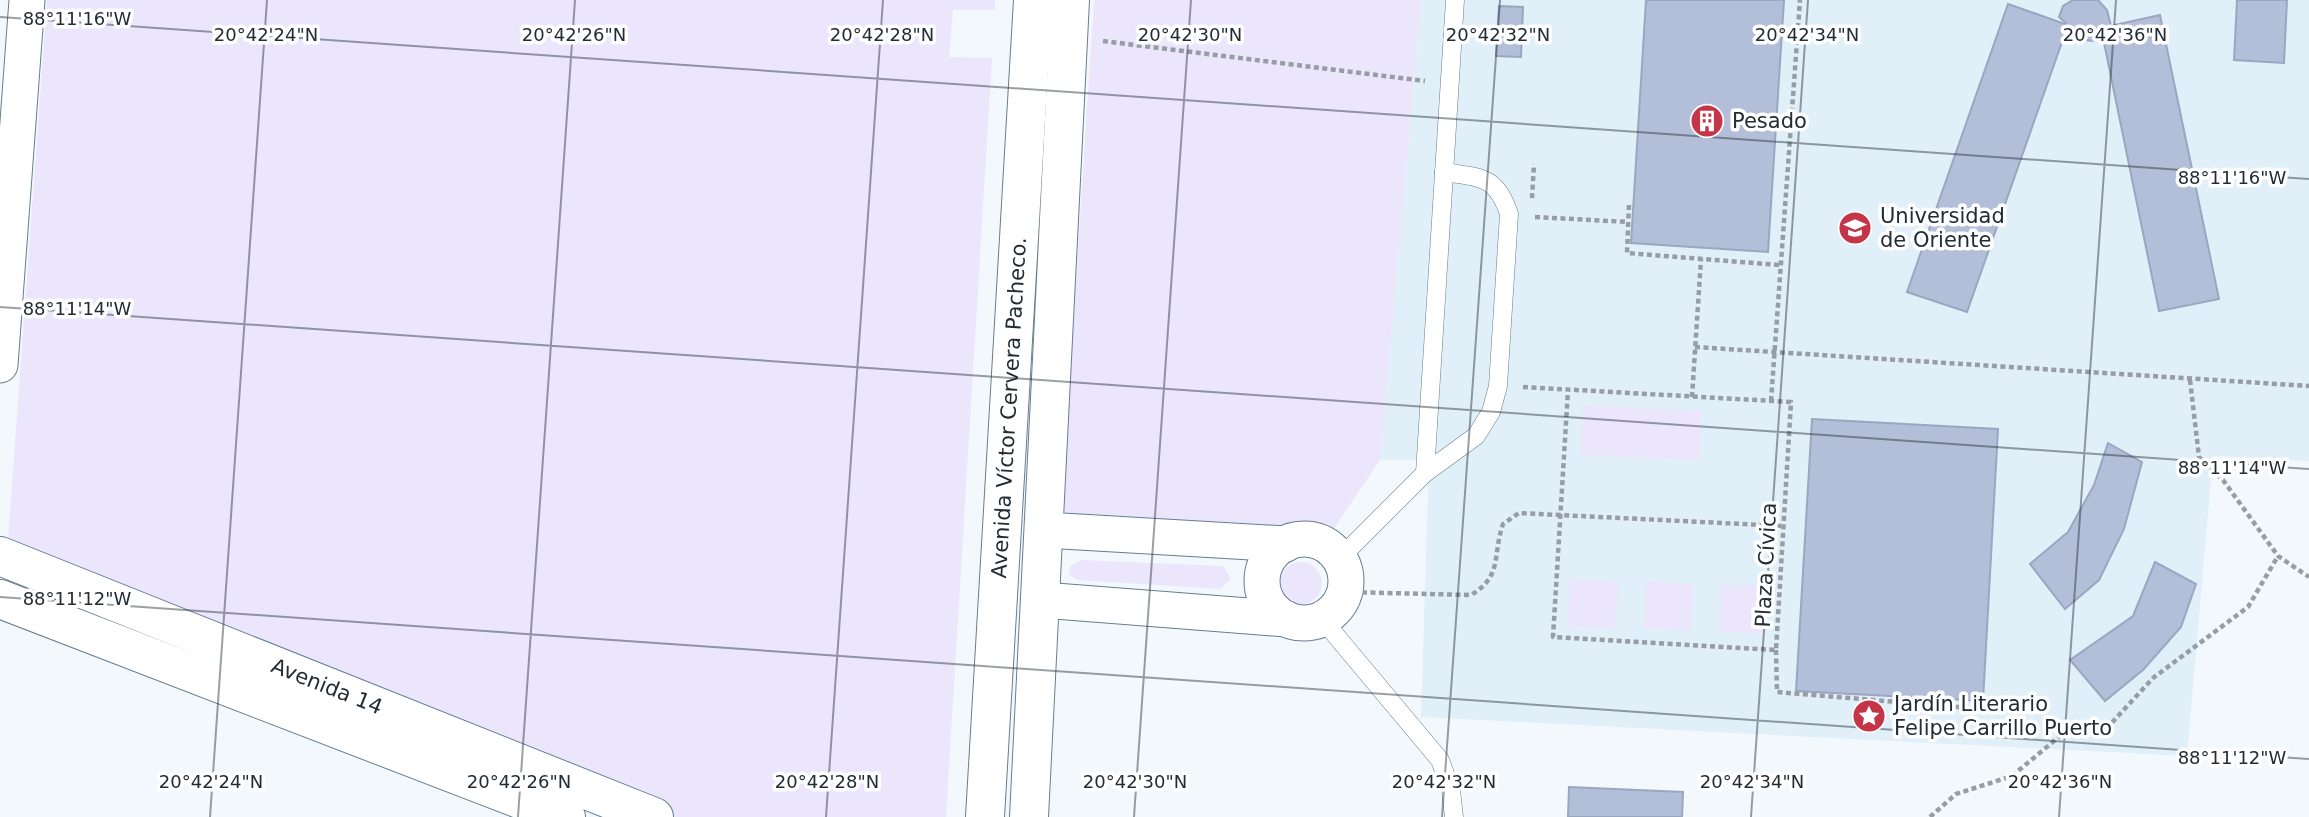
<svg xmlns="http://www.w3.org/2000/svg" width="2309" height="817" viewBox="0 0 2309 817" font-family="'DejaVu Sans',sans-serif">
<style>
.built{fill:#e1eff9}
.green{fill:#ebe6fc}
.building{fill:#b3bed9;stroke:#9ba6c0;stroke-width:2}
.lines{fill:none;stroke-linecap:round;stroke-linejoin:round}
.service-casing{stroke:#657e90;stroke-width:19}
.minor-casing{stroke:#657e90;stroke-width:37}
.tertiary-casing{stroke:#657e90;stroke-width:40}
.path{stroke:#969da4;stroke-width:4.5;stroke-dasharray:5 3.5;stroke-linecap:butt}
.service{stroke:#fff;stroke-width:18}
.minor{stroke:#fff;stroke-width:35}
.tertiary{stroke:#fff;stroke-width:38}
.ticks{fill:none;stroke:#222c34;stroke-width:2;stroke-opacity:0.45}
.labels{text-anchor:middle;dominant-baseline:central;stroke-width:7;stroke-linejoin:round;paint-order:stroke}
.poi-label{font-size:21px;fill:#222c34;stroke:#fff;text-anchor:start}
.street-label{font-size:21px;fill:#222c34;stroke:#fff}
.ticks-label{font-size:18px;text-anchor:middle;fill:#222c34;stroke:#fff;stroke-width:7;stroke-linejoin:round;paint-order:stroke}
</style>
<rect width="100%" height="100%" fill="#f3f8fd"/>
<!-- built -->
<polygon class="built" points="1421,0 2309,0 2309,461 2213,456 2187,756 1421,717 1429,460 1380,460"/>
<!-- green -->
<g class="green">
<polygon points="47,0 995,0 995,10 953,10 949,57 992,58 946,817 647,817 6,568"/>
<polygon points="1094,0 1421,0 1380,460 1327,539 1060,531"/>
<polygon points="1583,405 1702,411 1700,460 1581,455"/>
<polygon points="1081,560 1223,566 1231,579 1220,589 1077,580 1069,574 1070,566"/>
<circle cx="1301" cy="583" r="21"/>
<polygon points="1571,579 1618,582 1614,629 1567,626"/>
<polygon points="1647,581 1694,585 1690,631 1644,628"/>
<polygon points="1721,585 1768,586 1767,634 1720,632"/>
</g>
<!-- building -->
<g class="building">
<polygon points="1646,0 1784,0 1768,252 1631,243"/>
<polygon points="2073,0 2098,0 2107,10 2111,26 2101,28 2095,41 2069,39 2068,25 2059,17 2063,6"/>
<polygon points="2237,0 2287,0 2284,63 2234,60"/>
<polygon points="2008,4 2068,25 1967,312 1907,292"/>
<polygon points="1499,6 1523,7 1521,57 1496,56"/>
<polygon points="2160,15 2219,299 2159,311 2101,28"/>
<polygon points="1812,419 1998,429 1983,701 1796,691"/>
<polygon points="2108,443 2142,462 2124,529 2099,580 2065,609 2030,564 2068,532 2094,485"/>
<polygon points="2155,562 2196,584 2181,627 2143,670 2105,701 2070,660 2133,616"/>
<polygon points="1569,787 1683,792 1682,817 1568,817"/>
</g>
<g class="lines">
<defs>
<g id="service">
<polyline points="1425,473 1455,0"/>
<path d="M1339 559 1425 473 1476 436 1491 412 1498 386 1509 214C1496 175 1481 178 1444 172"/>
<polyline points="1322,619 1440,760 1451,790 1454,817"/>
</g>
<g id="minor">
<polyline points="0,365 27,0"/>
<polyline points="1045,530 1286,544"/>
<circle cx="1304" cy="581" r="42"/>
<polyline points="1042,600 1287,619"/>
</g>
<g id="tertiary">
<path id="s1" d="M0 556 654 817"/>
<polyline points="0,599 566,817"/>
<path id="s2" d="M985 817 1033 0"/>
<polyline points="1029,817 1070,0"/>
</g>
</defs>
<!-- service casing -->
<use href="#service" class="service-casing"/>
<!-- minor casing -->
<use href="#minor" class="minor-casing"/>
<!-- tertiary casing -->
<use href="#tertiary" class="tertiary-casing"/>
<!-- path -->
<g class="path">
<polyline points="1103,41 1425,81"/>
<polyline points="1532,198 1534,164"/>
<polyline points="1629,205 1627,253 1779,265"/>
<polyline points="1535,217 1628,222"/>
<polyline points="1695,347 2309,386"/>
<polyline points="2190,380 2199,457 2223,480 2278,556 2309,577"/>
<polyline points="1523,387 1791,402 1776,650 1553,637 1568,390"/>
<polyline points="1692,397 1701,259"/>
<polyline points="1771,401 1800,0"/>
<path d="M1345 592 1471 595C1503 576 1492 556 1503 524L1519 513 1784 526"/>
<polyline points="1776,650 1777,692 1982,709"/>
<polyline points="1930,817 1956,794 2012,776 2066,731 2107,728 2153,678 2248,607 2278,556"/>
</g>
<!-- service -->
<use href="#service" class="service"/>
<!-- minor -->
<use href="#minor" class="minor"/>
<!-- tertiary -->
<use href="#tertiary" class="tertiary"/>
</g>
<!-- ticks -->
<path class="ticks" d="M0 17 2309 179M0 307 2309 469M0 597 2309 759M210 817 267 0M518 817 575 0M826 817 883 0M1134 817 1191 0M1442 817 1500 0M1751 817 1808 0M2059 817 2116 0"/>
<!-- icons -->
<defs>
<symbol id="building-disc" viewBox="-11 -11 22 22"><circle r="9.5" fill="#c53548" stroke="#fff"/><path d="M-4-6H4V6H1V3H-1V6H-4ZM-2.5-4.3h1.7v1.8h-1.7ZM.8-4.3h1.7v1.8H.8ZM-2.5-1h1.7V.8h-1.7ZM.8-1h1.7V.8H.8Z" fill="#fff"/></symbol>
<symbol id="university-disc" viewBox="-11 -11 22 22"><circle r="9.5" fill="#c53548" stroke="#fff"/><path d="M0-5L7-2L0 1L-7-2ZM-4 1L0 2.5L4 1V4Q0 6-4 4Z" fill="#fff"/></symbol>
<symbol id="sight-disc" viewBox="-11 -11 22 22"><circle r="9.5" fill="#c53548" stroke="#fff"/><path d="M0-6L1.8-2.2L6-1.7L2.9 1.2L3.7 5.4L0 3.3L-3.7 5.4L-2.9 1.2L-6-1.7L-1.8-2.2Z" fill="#fff"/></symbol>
</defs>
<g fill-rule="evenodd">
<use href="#building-disc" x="1688" y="102" width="38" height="38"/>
<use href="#university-disc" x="1836" y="209" width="38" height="38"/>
<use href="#sight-disc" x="1850" y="697" width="38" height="38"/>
</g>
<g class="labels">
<!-- poi labels -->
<g class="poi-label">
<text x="1732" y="121">Pesado</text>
<text x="1880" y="216">Universidad<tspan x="1880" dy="24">de Oriente</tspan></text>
<text x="1894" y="704">Jardín Literario<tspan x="1894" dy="24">Felipe Carrillo Puerto</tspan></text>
</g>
<!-- street labels -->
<g class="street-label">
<text stroke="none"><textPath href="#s2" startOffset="410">Avenida Víctor Cervera Pacheco.</textPath></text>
<text transform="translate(1766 565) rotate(-87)">Plaza Cívica</text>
<text stroke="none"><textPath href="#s1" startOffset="352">Avenida 14</textPath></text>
</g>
</g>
<g class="ticks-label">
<text x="77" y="25">88°11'16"W</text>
<text x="266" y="41">20°42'24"N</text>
<text x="574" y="41">20°42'26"N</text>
<text x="882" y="41">20°42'28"N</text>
<text x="1190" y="41">20°42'30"N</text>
<text x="1498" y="41">20°42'32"N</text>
<text x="1807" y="41">20°42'34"N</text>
<text x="2115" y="41">20°42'36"N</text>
<text x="2232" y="184">88°11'16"W</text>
<text x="77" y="315">88°11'14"W</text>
<text x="2232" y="474">88°11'14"W</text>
<text x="77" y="605">88°11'12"W</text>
<text x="2232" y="764">88°11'12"W</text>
<text x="211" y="788">20°42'24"N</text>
<text x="519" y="788">20°42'26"N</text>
<text x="827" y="788">20°42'28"N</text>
<text x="1135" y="788">20°42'30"N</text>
<text x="1444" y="788">20°42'32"N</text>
<text x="1752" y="788">20°42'34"N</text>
<text x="2060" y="788">20°42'36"N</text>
</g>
</svg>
